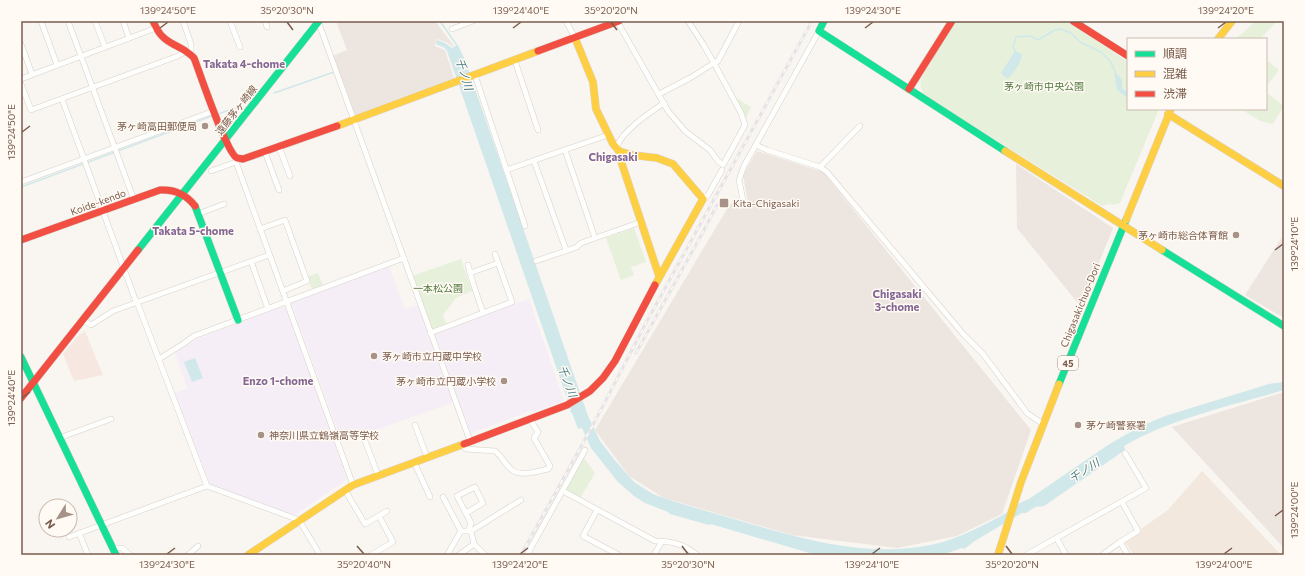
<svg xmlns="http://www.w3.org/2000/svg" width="1305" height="576" viewBox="0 0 1305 576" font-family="Commissioner,'Noto Sans JP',sans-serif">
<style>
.residential{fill:#f2e8de}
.commercial{fill:#f6e8e1}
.industrial{fill:#ede5e0}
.education{fill:#f6eef6}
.green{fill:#e7f0db}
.water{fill:#d0e8ea}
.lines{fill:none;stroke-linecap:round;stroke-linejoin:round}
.stream{stroke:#d0e8ea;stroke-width:1.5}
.street-casing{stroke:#d7d1cb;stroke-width:6}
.fast-casing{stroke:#d9d2cb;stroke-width:8}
.slow-casing{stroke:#d9d2cb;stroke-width:8}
.jam-casing{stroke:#d9d2cb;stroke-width:8}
.street{stroke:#fefefd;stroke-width:5}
.fast{stroke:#16e098;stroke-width:7}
.slow{stroke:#ffcf43;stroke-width:7}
.jam{stroke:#f24e42;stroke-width:7}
.rail-casing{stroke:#e6e3e7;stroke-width:3}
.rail{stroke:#fffaf3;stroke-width:1.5;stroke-dasharray:4.5;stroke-linecap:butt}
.ticks{fill:none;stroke:#7a5c4d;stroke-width:1.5}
.poi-dot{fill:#a69286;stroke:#fffaf3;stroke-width:1.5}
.labels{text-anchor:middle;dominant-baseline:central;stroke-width:3;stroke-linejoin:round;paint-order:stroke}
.shield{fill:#fffaf3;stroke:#a28b7f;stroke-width:1}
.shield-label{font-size:9px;font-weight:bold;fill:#7a5c4d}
.park-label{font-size:10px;fill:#537a41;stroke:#fffaf3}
.street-label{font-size:10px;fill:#7a5c4d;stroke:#fffaf3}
.poi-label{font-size:10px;fill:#7a5c4d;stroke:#fffaf3;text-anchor:start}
.neighbourhood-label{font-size:11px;font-weight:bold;fill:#846695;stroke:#fffaf3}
.water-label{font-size:11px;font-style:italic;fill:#437c86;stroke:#fffaf3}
.neatline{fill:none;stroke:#7a5c4d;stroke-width:1.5}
.ticks-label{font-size:10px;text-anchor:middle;fill:#7a5c4d}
</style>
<rect width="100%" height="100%" fill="#f9f5f0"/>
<!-- residential -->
<polygon class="residential" points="1202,471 1281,555 1134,555 1124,541 1168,510"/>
<!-- commercial -->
<polygon class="commercial" points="85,331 103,375 74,381 63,354 79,335"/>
<!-- industrial -->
<g class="industrial">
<polygon points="336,21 435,21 454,46 453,47 448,43 437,39 435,46 445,50 454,78 355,115 333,56 347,50"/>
<polygon points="757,151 823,172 1031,430 1002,514 957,536 897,548 792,535 664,498 629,476 595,430 730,204 748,202 743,175"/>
<polygon points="1016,164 1113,228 1081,307 1017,228"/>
<polygon points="1284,234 1284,318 1245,295"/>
<polygon points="1284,392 1284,548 1172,427"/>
</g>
<!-- education -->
<g class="education">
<polygon points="389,267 405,309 418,305 454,402 342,442 290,301"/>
<polygon points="529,299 564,401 536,411 529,411 470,434 443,361 445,360 434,333"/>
<polygon points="281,307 286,308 347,477 346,480 295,515 217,489 211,485 206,479 174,393 187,389 175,352 197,339"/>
</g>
<!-- green -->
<g class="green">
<path d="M958 21H1065L1080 29 1128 62V109H1159L1120 203 1113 205 1109 204 1102 206 925 96C915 80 924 74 933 60L931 59C935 55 937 50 940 45 945 36 951 29 958 21Z"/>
<polygon points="1256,21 1272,21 1275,23 1260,39 1236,39"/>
<polygon points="1266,60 1279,70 1266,87"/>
<polygon points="1266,92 1284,106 1273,124 1260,121 1241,109 1266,109"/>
<polygon points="736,98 751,107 746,118"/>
<polygon points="634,228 646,262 631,267 634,275 621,280 606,238"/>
<polygon points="461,259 472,291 456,298 443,315 446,324 431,329 412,276"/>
<polygon points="318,273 323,285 312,289 307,277"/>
<polygon points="584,458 595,473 579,500 564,492"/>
</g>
<!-- water -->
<g class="water">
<path d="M437 40 445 43 452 48 458 45 465 60 588 416 600 441 613 458 634 482 653 494C679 504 707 511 734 519 801 539 873 561 943 542 963 536 982 526 1001 516 1010 511 1019 502 1029 499L1108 445 1139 427 1165 416 1269 384 1284 382V390C1231 406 1172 418 1124 446L1125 450 1044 506 1035 507 1026 513H1022L973 542 971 544 964 549 962 548 942 555H816L711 524 709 525 670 514 668 512 645 503 634 496 618 482 591 448 582 428 578 429 572 413H571L570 410H571L447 51 445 48 436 44Z"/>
<path d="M1015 51 1020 53 1022 56C1020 64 1014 73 1007 79L1001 73Z"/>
<polygon points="1114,73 1117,74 1122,80 1122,88 1125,91 1128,90 1128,98 1117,90"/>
<polygon points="195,358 203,378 192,382 184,362"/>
</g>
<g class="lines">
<!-- stream -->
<g class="stream">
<polyline points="440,21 456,44 457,47"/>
<polyline points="1015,51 1013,47 1016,37 1030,36 1038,40 1055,30 1060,29 1071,33 1080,42 1101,52 1110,61 1116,73"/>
<polyline points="274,93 334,72"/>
<polyline points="218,114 241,106"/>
<polyline points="21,187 212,116"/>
</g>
<defs>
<g id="street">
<polyline points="41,21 57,65"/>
<polyline points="68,21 134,200"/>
<polyline points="95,21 105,47"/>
<polyline points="123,21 129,38"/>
<polyline points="183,21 191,44 191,54"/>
<polyline points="230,21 240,47"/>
<polyline points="265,21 267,27"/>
<polyline points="318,21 470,441"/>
<polyline points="566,21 575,38"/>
<polyline points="617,21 668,111 685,131 710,150 718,161 723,165 745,125 741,113 714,63 718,61 739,21"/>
<polyline points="452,29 473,21"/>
<polyline points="21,44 32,74"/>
<polyline points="515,61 538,130"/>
<polyline points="475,75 525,226"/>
<polyline points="21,79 156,28"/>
<polyline points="21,84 31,110 178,56 186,51"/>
<polyline points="659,94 690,78 714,63 703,44 688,21"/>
<polyline points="62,99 135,299 137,302 207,486"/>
<polyline points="756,145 767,150 820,167 827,172 964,335 983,354 1027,413 1043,424"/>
<polyline points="279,147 290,176"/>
<path d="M616 148C622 131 649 113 664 103"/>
<polyline points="565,150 595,238"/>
<polyline points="265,152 279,190"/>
<polyline points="237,158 236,162 353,485"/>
<polyline points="534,161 566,250"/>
<polyline points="820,167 860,126"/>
<polyline points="506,170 608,135"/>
<polyline points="211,171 236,162"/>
<polyline points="21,182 214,111"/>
<polyline points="703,199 708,195 722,170"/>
<polyline points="743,200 739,180 744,166 819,31"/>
<polyline points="198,214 224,204"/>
<polyline points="260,229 285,220 307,281 283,291"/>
<polyline points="536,261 577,247 581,243 641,222"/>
<polyline points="252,264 268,309"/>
<polyline points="468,265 473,283 483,313"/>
<polyline points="470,273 498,263"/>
<polyline points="82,320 91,325 113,311 269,255"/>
<polyline points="430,333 512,302 495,254"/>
<polyline points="159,359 183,344 194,336 404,258"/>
<polyline points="415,425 427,457"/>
<polyline points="59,438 111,419"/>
<polyline points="365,441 378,475"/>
<path d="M462 444 466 449 495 451C502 456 505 465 512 470 521 477 538 471 548 469L550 466 534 438 538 432 530 419"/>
<polyline points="414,462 430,497"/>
<polyline points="345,490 365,524 387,511"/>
<path d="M563 491 655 541C671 541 684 544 697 555"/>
<polyline points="443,497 461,531"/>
<polyline points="597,510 583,536 619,555"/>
<polyline points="466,513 483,503 475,487 457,496 471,523 469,530"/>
<polyline points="79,533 88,555"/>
<polyline points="69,537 207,486 299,520 320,555"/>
<polyline points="1057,539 1066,555"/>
<polyline points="1120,542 1138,531 1122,502"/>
<polyline points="474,544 485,555"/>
<polyline points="112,548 122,548 130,555"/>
<polyline points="188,555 198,546"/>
<polyline points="371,555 393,542 379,516"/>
<polyline points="447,555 461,531 471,531"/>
<polyline points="459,555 474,544 471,531 521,500"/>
<polyline points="527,555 585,450"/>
<polyline points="654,555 662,541"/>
<polyline points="1026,555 1146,488 1125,453"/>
<polyline points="1102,555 1120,542 1128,555"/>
</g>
<g id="fast">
<polyline points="824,21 819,31 1005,151"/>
<polyline points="195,206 238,320"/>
<polyline points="138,250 319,21"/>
<polyline points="1162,250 1284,326"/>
<polyline points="21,357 116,555"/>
<polyline points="1059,384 1126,220"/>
</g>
<g id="slow">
<polyline points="575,38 593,82 596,109 613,144 619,151 632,155 657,158 673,164 703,199 655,285"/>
<polyline points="1218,39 1232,21"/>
<polyline points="1168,114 1284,186"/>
<polyline points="337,126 538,51"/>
<polyline points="619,151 620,158 659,276"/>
<polyline points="1005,151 1162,250"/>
<polyline points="1126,220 1171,109"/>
<polyline points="248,555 353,485 464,444"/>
<polyline points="998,555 1021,482 1059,384"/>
</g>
<g id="jam">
<path d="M153 21C156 27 158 33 163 37 172 46 184 47 194 58 200 73 226 152 237 158 237 158 243 159 243 159L337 126"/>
<polyline points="1073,21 1128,56"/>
<polyline points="538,51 619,21"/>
<polyline points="909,89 952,21"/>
<path d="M21 240 160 190C175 189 186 194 195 206"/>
<polyline points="21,398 138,250"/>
<polyline points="464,444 567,405 590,391 603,378 615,361 655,285"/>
</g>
</defs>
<!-- street casing -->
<use href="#street" class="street-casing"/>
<!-- fast casing -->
<use href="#fast" class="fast-casing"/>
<!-- slow casing -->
<use href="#slow" class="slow-casing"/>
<!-- jam casing -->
<use href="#jam" class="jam-casing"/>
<!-- street -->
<use href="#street" class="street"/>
<!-- fast -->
<use href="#fast" class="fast"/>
<!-- slow -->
<use href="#slow" class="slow"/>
<!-- jam -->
<use href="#jam" class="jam"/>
<defs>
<g id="rail">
<polyline points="636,353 703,232 717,205"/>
<polyline points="521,555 594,423 647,321 812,21"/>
</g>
</defs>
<!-- rail casing -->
<use href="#rail" class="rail-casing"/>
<!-- rail -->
<use href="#rail" class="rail"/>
</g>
<!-- ticks -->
<path class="ticks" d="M287 22 293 30M611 22 617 30M160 28 168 22M513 28 521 22M865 28 873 22M1218 28 1226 22M22 132 30 126M1275 250 1283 244M22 398 30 392M1275 516 1283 510M357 546 364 554M682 546 688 554M1006 546 1012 554M167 554 175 548M520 554 528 548M872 554 880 548M1224 554 1232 548"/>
<!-- markers -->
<g class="poi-dot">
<circle cx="205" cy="126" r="4"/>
<rect x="719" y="198" width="10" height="10" rx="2"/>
<circle cx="1236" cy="235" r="4"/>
<circle cx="374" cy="356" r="4"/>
<circle cx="504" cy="381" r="4"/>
<circle cx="1078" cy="425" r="4"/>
<circle cx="261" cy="435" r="4"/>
</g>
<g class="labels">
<!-- shield labels -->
<rect class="shield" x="1058" y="356" width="20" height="14" rx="3"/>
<g class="shield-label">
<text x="1068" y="363">45</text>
</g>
<!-- park labels -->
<g class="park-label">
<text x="1044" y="86">茅ヶ崎市中央公園</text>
<text x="438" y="288">一本松公園</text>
</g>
<!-- street labels -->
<g class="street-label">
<text transform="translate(236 110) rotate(-52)">遠藤茅ヶ崎線</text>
<text transform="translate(98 202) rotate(-20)">Koide-kendo</text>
<text transform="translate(1080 305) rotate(-68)">Chigasakichuo-Dori</text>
</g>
<!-- poi labels -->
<g class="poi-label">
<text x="197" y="126" text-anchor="end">茅ヶ崎高田郵便局</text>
<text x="733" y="203">Kita-Chigasaki</text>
<text x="1228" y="235" text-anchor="end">茅ヶ崎市総合体育館</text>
<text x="382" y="356">茅ヶ崎市立円蔵中学校</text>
<text x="496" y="381" text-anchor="end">茅ヶ崎市立円蔵小学校</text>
<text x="1086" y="425">茅ケ崎警察署</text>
<text x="269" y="435">神奈川県立鶴嶺高等学校</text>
</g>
<!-- neighbourhood labels -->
<g class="neighbourhood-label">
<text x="244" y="63">Takata 4-chome</text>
<text x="613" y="156">Chigasaki</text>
<text x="193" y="230">Takata 5-chome</text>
<text x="897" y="293">Chigasaki<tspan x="897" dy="13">3-chome</tspan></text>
<text x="278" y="380">Enzo 1-chome</text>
</g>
<!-- water labels -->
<g class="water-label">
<text transform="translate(465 74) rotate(73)">千ノ川</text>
<text transform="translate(568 381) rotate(69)">千ノ川</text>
<text transform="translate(1084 470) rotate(-33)">千ノ川</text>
</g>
</g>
<!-- border -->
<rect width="1305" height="576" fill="none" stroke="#fffaf3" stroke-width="44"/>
<!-- legend -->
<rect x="1127" y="38" width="140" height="72" fill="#fffaf3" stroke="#cabbb1"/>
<rect x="1135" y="51" width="20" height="6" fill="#16e098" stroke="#cabbb1"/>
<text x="1163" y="58" font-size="12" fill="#7a5c4d">順調</text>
<rect x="1135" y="71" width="20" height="6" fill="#ffcf43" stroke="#cabbb1"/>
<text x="1163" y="78" font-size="12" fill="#7a5c4d">混雑</text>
<rect x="1135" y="91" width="20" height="6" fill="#f24e42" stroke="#cabbb1"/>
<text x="1163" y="98" font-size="12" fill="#7a5c4d">渋滞</text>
<!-- north arrow -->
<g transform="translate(58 518) rotate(233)"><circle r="19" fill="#fffaf3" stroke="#cabbb1"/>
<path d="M0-3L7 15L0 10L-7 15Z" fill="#a69286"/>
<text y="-6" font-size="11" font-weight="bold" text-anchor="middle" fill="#7a5c4d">N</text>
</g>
<rect x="22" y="22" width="1261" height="532" class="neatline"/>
<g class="ticks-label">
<text x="168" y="14">139°24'50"E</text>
<text x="287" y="14">35°20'30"N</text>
<text x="521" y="14">139°24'40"E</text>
<text x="611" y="14">35°20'20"N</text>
<text x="873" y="14">139°24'30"E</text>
<text x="1226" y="14">139°24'20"E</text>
<text transform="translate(11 132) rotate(-90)" y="4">139°24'50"E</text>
<text transform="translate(1294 244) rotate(-90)" y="4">139°24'10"E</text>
<text transform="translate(11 398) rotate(-90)" y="4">139°24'40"E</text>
<text transform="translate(1294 510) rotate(-90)" y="4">139°24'00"E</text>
<text x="167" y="568">139°24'30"E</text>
<text x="364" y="568">35°20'40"N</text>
<text x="520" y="568">139°24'20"E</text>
<text x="688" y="568">35°20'30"N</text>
<text x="872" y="568">139°24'10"E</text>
<text x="1012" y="568">35°20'20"N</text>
<text x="1224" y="568">139°24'00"E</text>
</g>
</svg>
